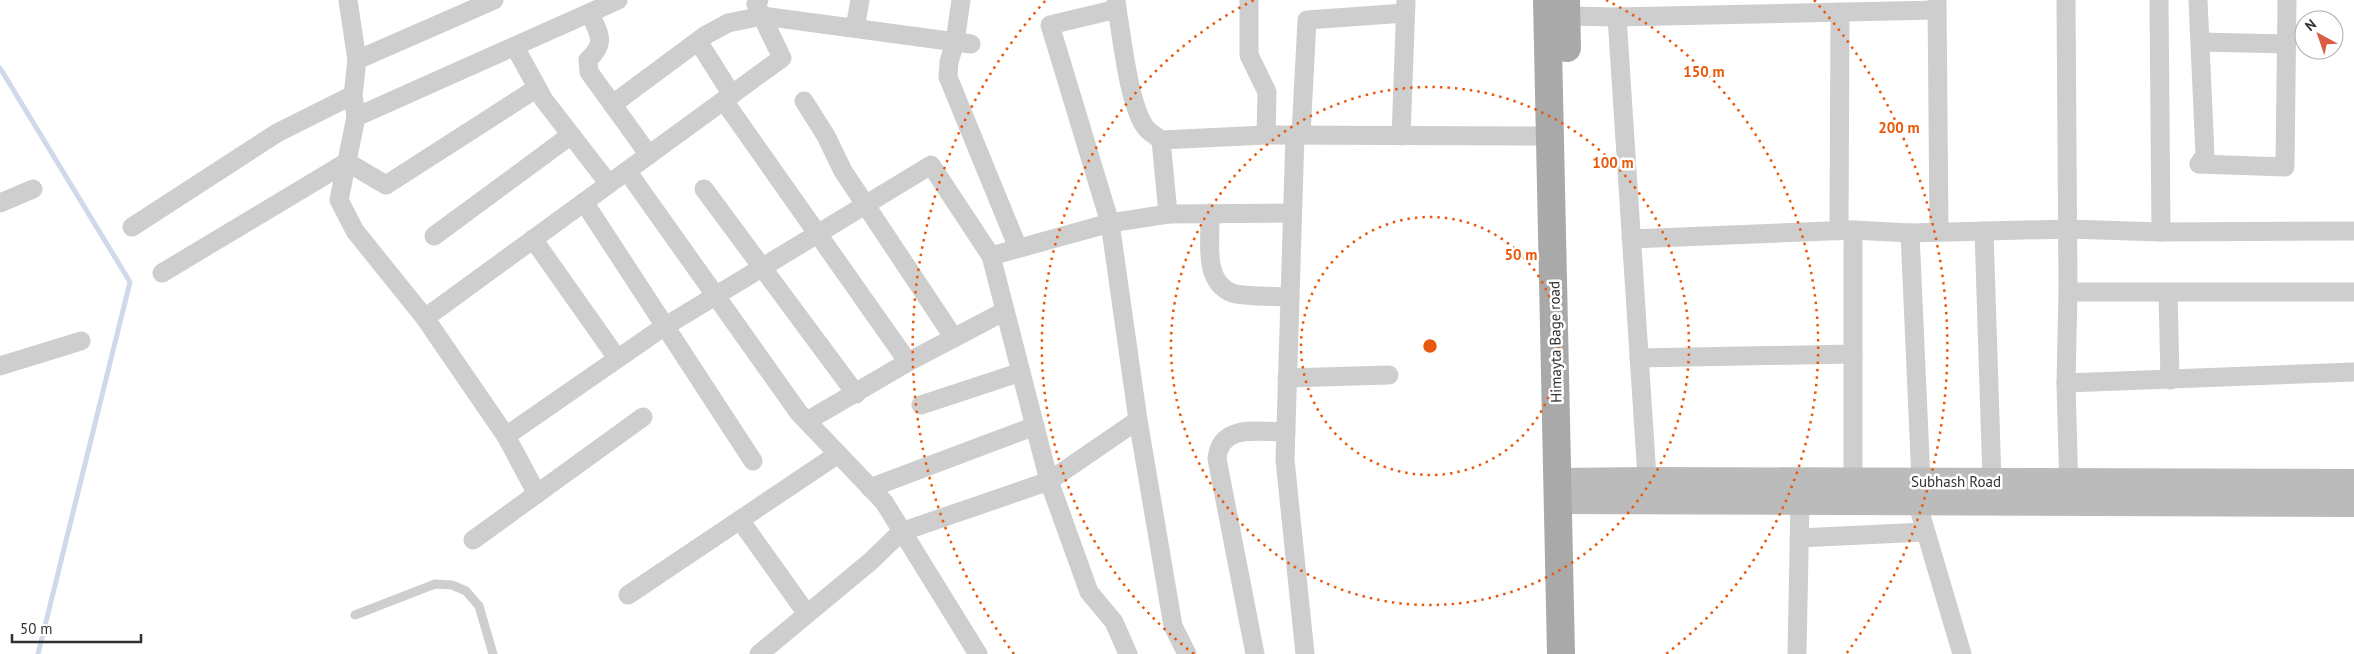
<svg xmlns="http://www.w3.org/2000/svg" width="2354" height="654" viewBox="0 0 2354 654" font-family="'PT Sans',sans-serif">
<style>
.lines{fill:none;stroke-linecap:round;stroke-linejoin:round}
.stream{stroke:#cfd9ea;stroke-width:5}
.lane{stroke:#cecece;stroke-width:9}
.street{stroke:#cecece;stroke-width:19}
.secondary{stroke:#bbb;stroke-width:26}
.primary{stroke:#a9a9a9;stroke-width:28}
.ring{fill:none;stroke:#e8590c;stroke-width:2.5;stroke-dasharray:2.5 5}
.labels{text-anchor:middle;dominant-baseline:central;stroke-width:5;stroke-linejoin:round;paint-order:stroke}
.street-label{font-size:15px;fill:#313131;stroke:#fff}
.centre{fill:#e8590c;stroke:#fff;stroke-width:2.5}
.ring-label{font-size:15px;text-anchor:middle;font-weight:bold;fill:#e8590c;stroke:#fff;stroke-width:5;stroke-linejoin:round;paint-order:stroke}
</style>
<rect width="100%" height="100%" fill="#fff"/>
<g class="lines">
<!-- stream -->
<polyline class="stream" points="0,68 130,282 38,654"/>
<!-- lane -->
<polyline class="lane" points="355,615 435,584 452,585 466,591 479,606 493,654"/>
<!-- street -->
<g class="street">
<polyline points="348,0 357,60 353,95 356,117 618,0"/>
<polyline points="961,0 955,42 949,62 948,77 1018,248"/>
<polyline points="1116,0 1117,9 1050,25 1110,223 1168,214 1161,140 1266,135 1550,136"/>
<polyline points="1249,0 1249,55 1267,92 1266,135"/>
<polyline points="1937,0 1939,232"/>
<polyline points="2066,0 2068,292 2066,383 2069,494"/>
<polyline points="2159,0 2161,232"/>
<polyline points="2198,0 2205,155 2199,164"/>
<path d="M1117 9C1122 37 1129 107 1146 128 1150 133 1156 136 1161 140"/>
<path d="M590 13C599 35 607 42 588 60L589 72 649 155"/>
<polyline points="1566,16 1617,17 1937,10"/>
<polyline points="1617,17 1648,493"/>
<polyline points="855,28 860,0"/>
<polyline points="698,41 732,95"/>
<polyline points="2201,42 2287,44"/>
<polyline points="515,47 544,100 609,184"/>
<polyline points="357,60 494,0"/>
<polyline points="724,101 908,362"/>
<polyline points="804,101 826,136 843,171 954,338"/>
<polyline points="613,104 706,35 728,23 762,16 971,44"/>
<polyline points="356,117 339,200 355,231 425,318 506,436 659,330 931,165 991,256 1110,223 1138,420 1049,481 901,532 871,561 759,654"/>
<polyline points="1295,135 1285,460 1305,654"/>
<polyline points="1301,135 1307,20 1405,13"/>
<polyline points="1401,136 1406,1"/>
<polyline points="2199,164 2285,167 2287,0"/>
<polyline points="627,171 799,413 884,502 978,654"/>
<polyline points="704,189 856,394"/>
<polyline points="584,202 753,461"/>
<polyline points="0,203 33,189"/>
<path d="M1210 213C1211 239 1202 281 1232 293 1244 297 1276 296 1290 297"/>
<polyline points="1168,214 1292,213"/>
<polyline points="132,227 277,133 353,95"/>
<polyline points="1853,230 1853,480"/>
<polyline points="1839,231 1840,12"/>
<polyline points="1984,231 1992,481"/>
<polyline points="1910,233 1921,481"/>
<polyline points="434,236 571,135"/>
<polyline points="533,239 617,358"/>
<polyline points="1631,239 1853,230 1910,233 2068,229 2161,232 2354,231"/>
<polyline points="991,256 1049,481 1089,592 1114,622 1128,654"/>
<polyline points="162,273 347,162 386,185 537,88"/>
<polyline points="2068,292 2354,292"/>
<polyline points="2168,292 2170,380"/>
<polyline points="425,318 782,58 756,4 759,0"/>
<polyline points="1639,358 1853,354"/>
<polyline points="0,366 81,341"/>
<polyline points="1287,378 1389,375"/>
<polyline points="2066,383 2354,372"/>
<polyline points="921,405 1021,372"/>
<polyline points="1138,420 1173,626 1187,654"/>
<polyline points="807,421 908,362 1005,311"/>
<polyline points="506,436 537,494"/>
<polyline points="870,488 1035,426"/>
<polyline points="1917,502 1962,654"/>
<polyline points="740,520 807,614"/>
<polyline points="1799,538 1925,532"/>
<polyline points="473,540 643,417"/>
<polyline points="628,595 838,454"/>
<path d="M1255 654 1217 459C1220 423 1259 432 1286 432"/>
<polyline points="1797,654 1800,501"/>
</g>
<!-- secondary -->
<g class="secondary">
<polyline points="1558,481 1647,480 2354,482"/>
<polyline points="1558,501 2354,504"/>
</g>
<!-- primary -->
<g class="primary">
<polyline points="1547,0 1561,654"/>
<polyline points="1566,0 1567,48"/>
</g>
</g>
<!-- distance rings -->
<g class="ring">
<circle cx="1430" cy="346" r="129"/>
<circle cx="1430" cy="346" r="259"/>
<path d="M1194 654A388 388 0 0 1 1254 0M1606 0A388 388 0 0 1 1666 654"/>
<path d="M1014 654A517 517 0 0 1 1046 0M1814 0A517 517 0 0 1 1846 654"/>
</g>
<g class="labels">
<!-- street labels -->
<g class="street-label">
<text transform="translate(1555 342) rotate(-91)">Himayta Bage road</text>
<text x="1956" y="481">Subhash Road</text>
</g>
</g>
<circle cx="1430" cy="346" r="8" class="centre"/>
<g class="ring-label">
<text x="1704" y="77">150 m</text>
<text x="1899" y="133">200 m</text>
<text x="1613" y="168">100 m</text>
<text x="1521" y="260">50 m</text>
</g>
<!-- north arrow -->
<g transform="translate(2319 35) rotate(320)"><circle r="24" fill="#ffffff" stroke="#adadad"/>
<path d="M0-4L9 19L0 12L-9 19Z" fill="#d85d43"/>
<text y="-8" font-size="14" font-weight="bold" text-anchor="middle" fill="#313131">N</text>
</g>
<!-- scale -->
<path d="M12 634v8h129v-8" fill="none" stroke="#313131" stroke-width="2.5"/>
<text x="20" y="634" font-size="15" fill="#313131" stroke="#ffffff" stroke-width="4" paint-order="stroke">50 m</text>
</svg>
